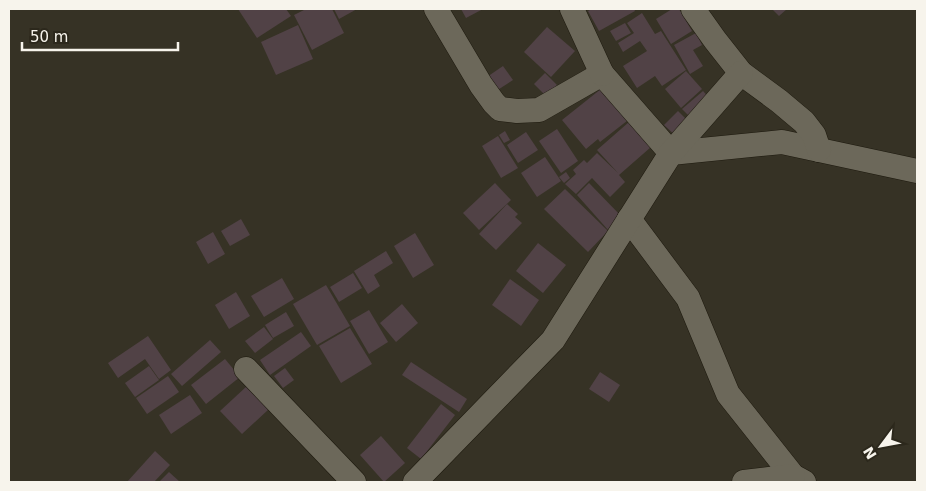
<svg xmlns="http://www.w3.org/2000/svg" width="926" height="491" viewBox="0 0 926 491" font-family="'DejaVu Sans',sans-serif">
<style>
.building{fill:#514246}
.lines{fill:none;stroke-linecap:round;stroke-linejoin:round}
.minor-casing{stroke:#1d190e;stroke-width:25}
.minor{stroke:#6c685a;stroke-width:24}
</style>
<rect width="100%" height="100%" fill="#363225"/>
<!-- building -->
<g class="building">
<polygon points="238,9 286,9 291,16 257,38"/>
<polygon points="306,9 332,9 344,33 312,50 294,15"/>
<polygon points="334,9 357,9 339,19"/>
<polygon points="461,9 483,9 466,18"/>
<polygon points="592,9 634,9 635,11 599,31 588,11"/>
<polygon points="672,9 679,9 692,31 671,44 656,19"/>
<polygon points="772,9 787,9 779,16"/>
<polygon points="642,13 655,34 661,31 686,70 662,86 655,76 637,88 623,66 647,51 640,41 623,52 618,43 634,33 627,23"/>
<polygon points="625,23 631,33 616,41 610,31"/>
<polygon points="298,25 313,59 276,75 261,42"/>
<polygon points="547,27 575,51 551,77 524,52"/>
<polygon points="696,33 702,45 693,50 703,66 690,74 674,45"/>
<polygon points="503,66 513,80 493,93 484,79"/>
<polygon points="686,71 702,89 681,108 665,89"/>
<polygon points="545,73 557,85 546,96 534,84"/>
<polygon points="606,85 632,117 600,142 598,139 586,149 562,120"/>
<polygon points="703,91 713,102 693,120 682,109"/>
<polygon points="678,111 691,124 678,138 664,125"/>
<polygon points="629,122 651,147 619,175 625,182 610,197 592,178 576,194 565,184 576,174 573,170 584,160 587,163 597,153 618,173 597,150"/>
<polygon points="557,129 578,161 561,173 539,141"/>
<polygon points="505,131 510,140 504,143 499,135"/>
<polygon points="526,132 538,150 518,163 507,145"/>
<polygon points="498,136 518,168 501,178 482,146"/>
<polygon points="545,157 561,181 537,197 521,173"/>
<polygon points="566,172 570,178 564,183 559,177"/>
<polygon points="495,183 511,200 479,230 463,213"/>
<polygon points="589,183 623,218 609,231 577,195"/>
<polygon points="565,189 608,231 588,252 544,209"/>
<polygon points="507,204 518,214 515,217 522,223 496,250 479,234"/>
<polygon points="241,219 250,235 230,246 221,231"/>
<polygon points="213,232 225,254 208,264 196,242"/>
<polygon points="415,233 434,265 413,278 394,246"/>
<polygon points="538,243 566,265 543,293 516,271"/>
<polygon points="386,251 393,263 374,275 380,286 368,294 354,271"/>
<polygon points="353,273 362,288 339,302 330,287"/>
<polygon points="282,278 294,299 264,317 251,296"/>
<polygon points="510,279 539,300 521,326 492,305"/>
<polygon points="326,285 350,326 317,345 293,304"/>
<polygon points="236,292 250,316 229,329 215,305"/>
<polygon points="402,304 418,323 396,342 380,323"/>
<polygon points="369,310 388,342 369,354 350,321"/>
<polygon points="286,312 294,326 273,338 265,325"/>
<polygon points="264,327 273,339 255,353 245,341"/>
<polygon points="350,328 372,364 341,383 319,346"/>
<polygon points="301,332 311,346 270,375 260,360"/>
<polygon points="148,336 171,370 159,379 145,359 118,378 108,363"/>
<polygon points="210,340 221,352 182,386 171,374"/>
<polygon points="225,359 240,377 206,404 191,385"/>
<polygon points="411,362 467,399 459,412 402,375"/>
<polygon points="149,366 159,380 135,397 125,383"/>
<polygon points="285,368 294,380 283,388 274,376"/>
<polygon points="600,372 620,385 609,402 589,389"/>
<polygon points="168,376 179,392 147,414 136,398"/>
<polygon points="247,386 269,409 242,434 220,411"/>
<polygon points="190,395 202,413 171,434 159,415"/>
<polygon points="441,404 455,415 421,459 407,448"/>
<polygon points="381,436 405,463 384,482 360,455"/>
<polygon points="155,451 170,465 154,482 127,482"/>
<polygon points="169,472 180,482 159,482"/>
</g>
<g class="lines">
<defs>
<g id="minor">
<polyline points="436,9 481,85 494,103 500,109 517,111 539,110 602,74 671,153 782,142 917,171"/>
<polyline points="572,9 602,74"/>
<polyline points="693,9 715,40 741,73 779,101 804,122 814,135 819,150"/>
<polyline points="629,219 688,298 728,394 793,476 804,482"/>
<polyline points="246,369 354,482"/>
<polyline points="415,482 553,340 671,153 741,73"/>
<polyline points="744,482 793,476"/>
</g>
</defs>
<!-- minor casing -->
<use href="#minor" class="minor-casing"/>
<!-- minor -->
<use href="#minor" class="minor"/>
</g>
<!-- border -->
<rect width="926" height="491" fill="none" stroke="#f7f4ec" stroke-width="20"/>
<!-- north arrow -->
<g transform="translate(881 446) rotate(238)" stroke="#2c281c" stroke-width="4" paint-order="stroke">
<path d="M0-4L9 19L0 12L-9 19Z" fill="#f7f4ec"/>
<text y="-8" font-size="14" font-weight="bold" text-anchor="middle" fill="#f7f4ec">N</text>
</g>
<!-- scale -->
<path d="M22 42v8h156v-8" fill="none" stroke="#f7f4ec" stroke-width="2.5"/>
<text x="30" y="42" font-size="15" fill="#f7f4ec" stroke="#2c281c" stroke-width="4" paint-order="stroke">50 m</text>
</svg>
